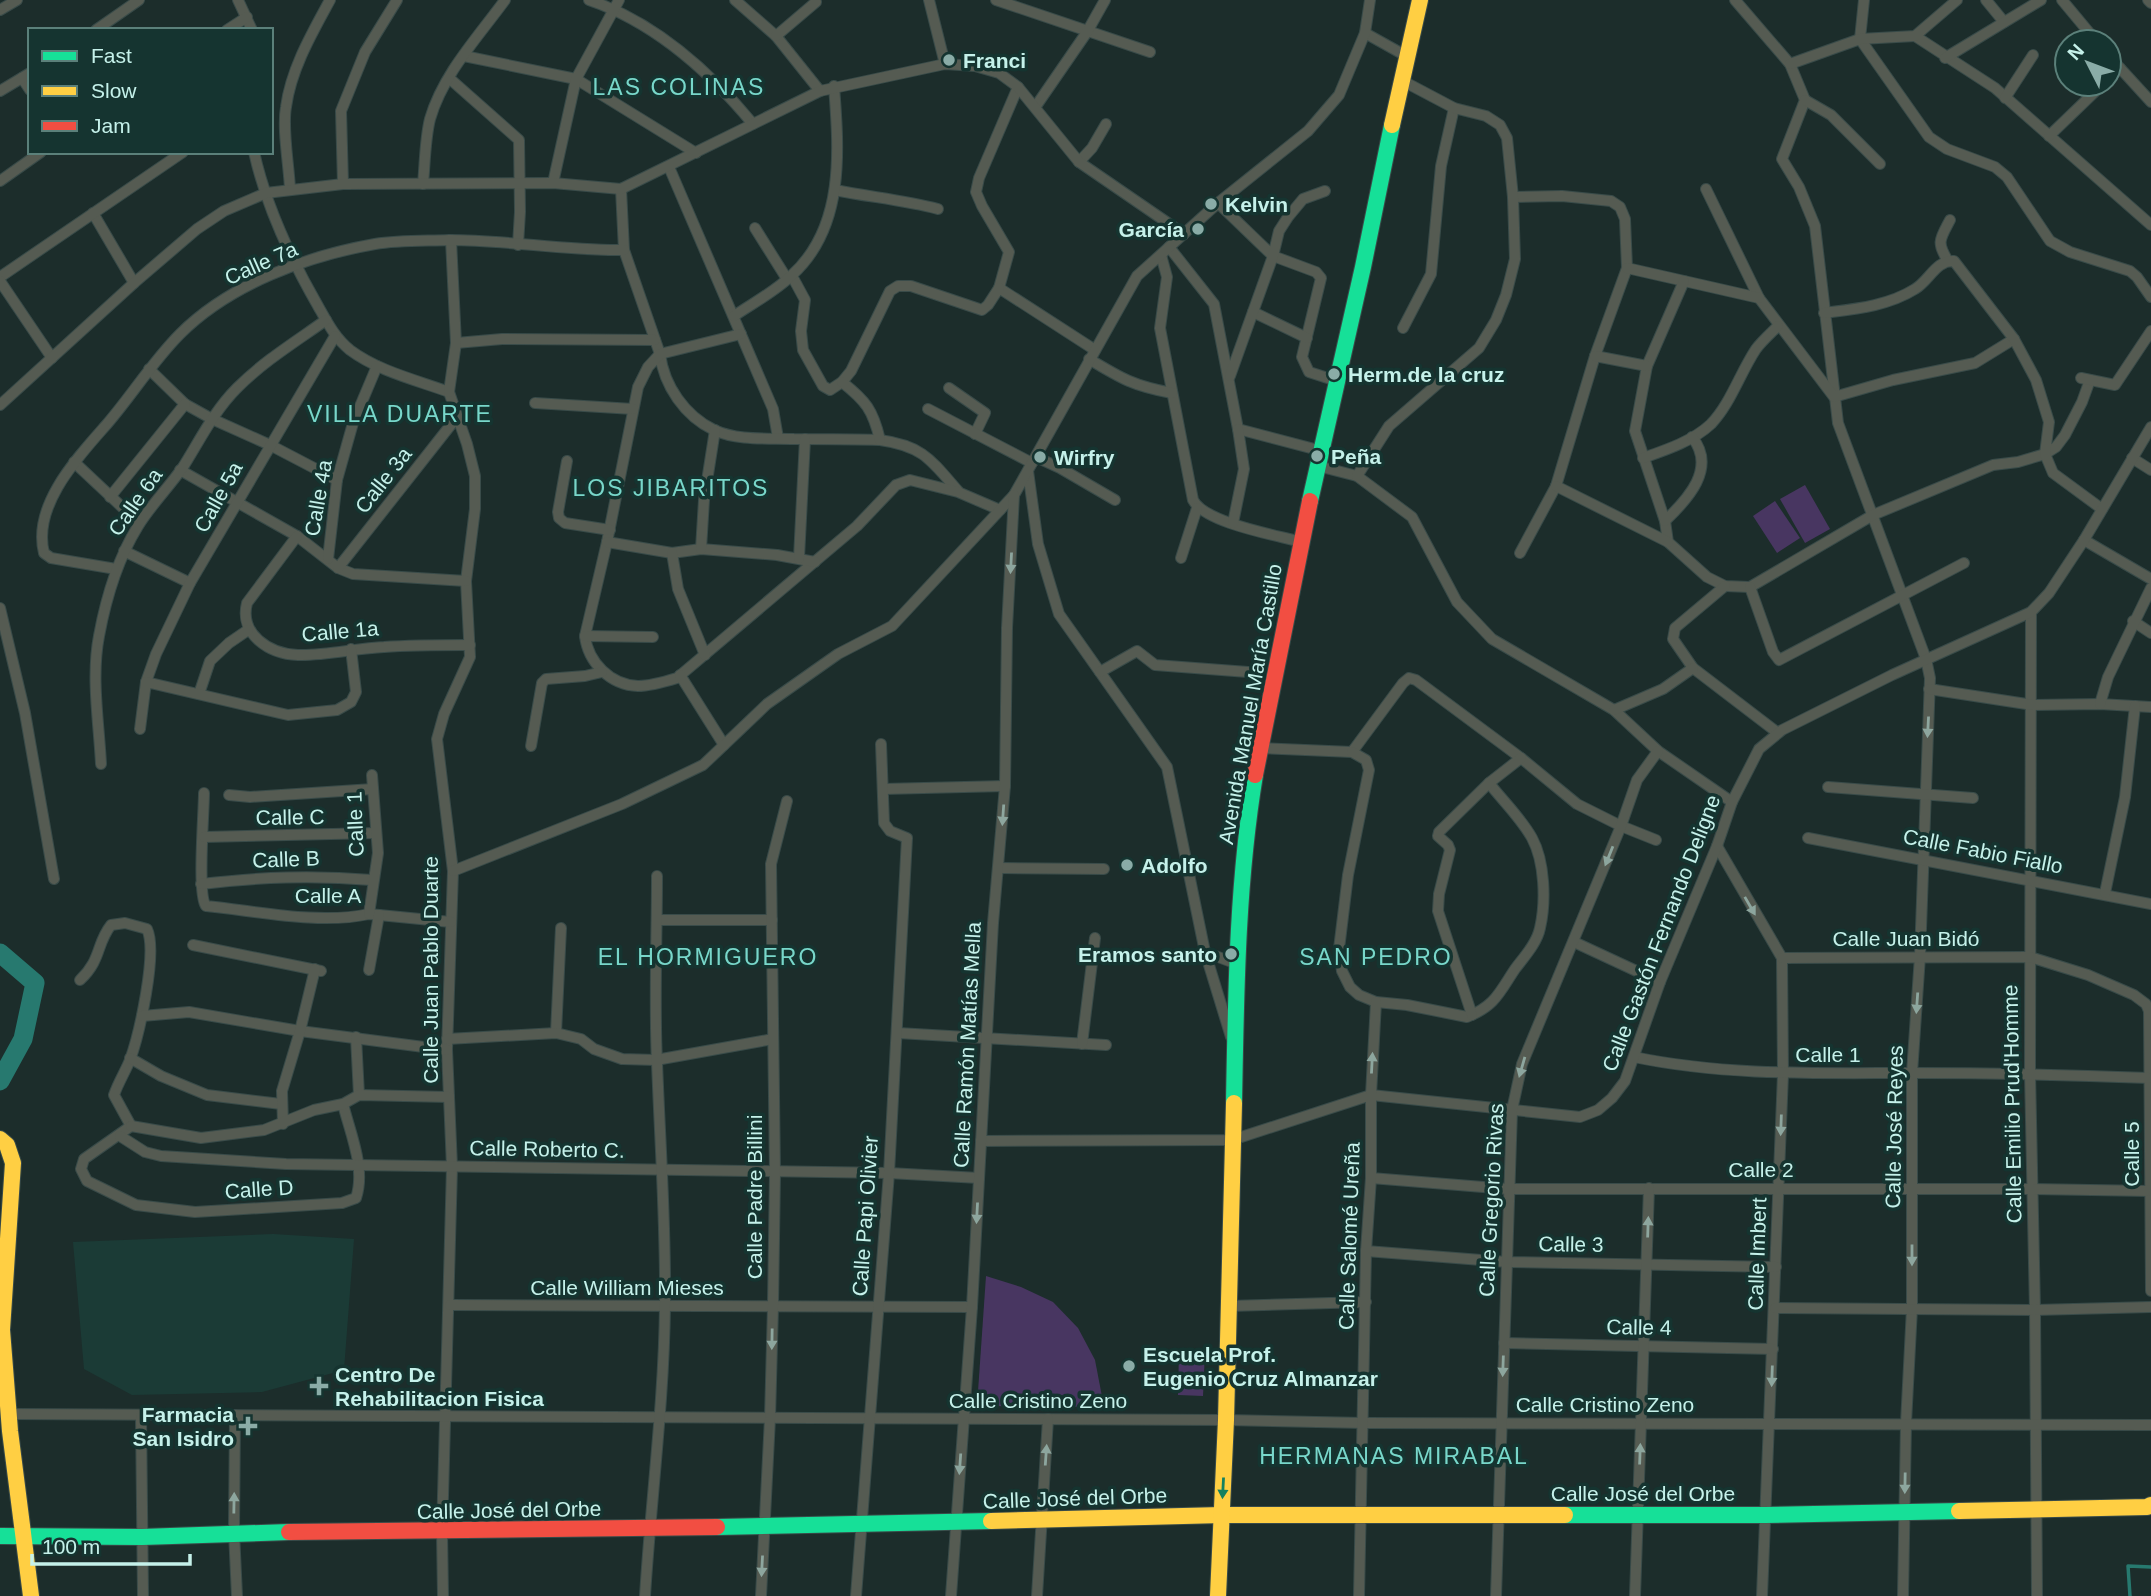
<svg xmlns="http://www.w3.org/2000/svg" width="2151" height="1596" viewBox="0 0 2151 1596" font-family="Arial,sans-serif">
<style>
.built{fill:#1b3b36}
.green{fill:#483661}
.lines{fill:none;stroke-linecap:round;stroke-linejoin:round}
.stream{stroke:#27796f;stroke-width:3.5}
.river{stroke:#27796f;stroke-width:19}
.street-casing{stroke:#394b49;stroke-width:12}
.fast-casing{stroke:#394b49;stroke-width:18}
.slow-casing{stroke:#394b49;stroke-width:18}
.jam-casing{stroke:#394b49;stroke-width:18}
.street{stroke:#555b52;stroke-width:10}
.fast{stroke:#16e098;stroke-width:16}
.slow{stroke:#ffcf43;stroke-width:16}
.jam{stroke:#f24e42;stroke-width:16}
.oneway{fill:#8da69e}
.oneway2{fill:#15815f}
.poi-dot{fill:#8aaca7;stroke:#153430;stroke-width:2.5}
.labels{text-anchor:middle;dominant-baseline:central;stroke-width:7;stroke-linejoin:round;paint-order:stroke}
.poi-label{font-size:21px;font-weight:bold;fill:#c5f1ea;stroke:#153430;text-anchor:start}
.street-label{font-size:21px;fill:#c5f1ea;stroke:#153430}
.neighbourhood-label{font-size:23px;letter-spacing:2px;fill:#78d7ca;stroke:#153430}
</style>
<rect width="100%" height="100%" fill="#1c2d2b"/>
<!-- built -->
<polygon class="built" points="273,1234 354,1239 344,1370 262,1392 132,1395 84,1369 73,1242"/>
<!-- green -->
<g class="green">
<polygon points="1805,485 1830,529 1805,543 1780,499"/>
<polygon points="1775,501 1800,538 1777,553 1753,516"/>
<polygon points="986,1276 1021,1287 1053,1302 1078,1328 1095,1360 1104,1407 977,1406"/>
<polygon points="1179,1350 1205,1351 1203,1396 1178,1395"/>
</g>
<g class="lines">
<!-- stream -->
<polyline class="stream" points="2130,1596 2128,1566 2151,1567"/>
<!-- river -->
<polyline class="river" points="0,953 35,983 23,1039 0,1081"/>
<defs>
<g id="street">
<polyline points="238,0 252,30"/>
<path d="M589 0C654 22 710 72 753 124"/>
<polyline points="735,0 776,36 820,91"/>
<polyline points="929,0 945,64"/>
<polyline points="996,0 1150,52"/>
<polyline points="1735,0 1790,64 1805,100 1782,159 1799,187 1815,226 1838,423 1926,659 1930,678 1920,956 1912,1073 1912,1308 1906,1423 1903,1596"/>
<polyline points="1864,0 1860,39 1929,137 1947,149 1995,167 2007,177 2050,241 2070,252 2130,271 2137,277 2151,297"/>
<polyline points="1986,0 2004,22"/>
<polyline points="2062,0 2097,42"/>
<polyline points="2148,0 2151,3"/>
<polyline points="0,10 17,0"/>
<polyline points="96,30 139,0"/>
<polyline points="227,30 247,17"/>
<polyline points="1365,33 1408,57"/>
<polyline points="776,36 816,2"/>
<polyline points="1915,36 1995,88 2151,225"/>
<polyline points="464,56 576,79 696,153"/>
<polyline points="2109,56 2151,102"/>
<polyline points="1945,58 2041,0"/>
<polyline points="1790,64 1860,39 1915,36 1957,0"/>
<polyline points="22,78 30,90"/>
<polyline points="449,78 519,140 520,212 518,245"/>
<polyline points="2109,79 2120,68"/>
<polyline points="1018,87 979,178 976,192 982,206 1009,252 999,288 1095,350"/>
<polyline points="0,91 30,73"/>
<polyline points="2005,98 2033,55"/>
<polyline points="1805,100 1831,115 1880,164"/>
<polyline points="1036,106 1087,32 1105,0"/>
<polyline points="2049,136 2103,84"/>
<path d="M254 152C266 206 291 259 318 306 327 322 335 338 350 350 378 371 416 380 449 392L467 444 475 476V509L466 581 470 657 444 714 437 739 453 871 447 1050 452 1167 442 1532 443 1596"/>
<polyline points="1079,162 1092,148 1106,124"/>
<polyline points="669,167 773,409 778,438"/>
<polyline points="0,181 41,152"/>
<polyline points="553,183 576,79 619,0"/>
<polyline points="343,184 341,111 365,52 397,0"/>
<path d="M423 184C425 163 425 139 430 119 443 74 478 37 505 0"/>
<path d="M290 189C289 165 282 129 286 107 291 69 312 33 330 0"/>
<path d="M621 189 624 250 660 354C664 386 685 416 714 430 738 441 768 438 794 439 823 439 852 439 880 440 923 446 931 460 958 491"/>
<polyline points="1706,189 1759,298 1834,397 1893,380 1975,363 2014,339"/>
<path d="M835 190C869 197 904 200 938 209"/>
<polyline points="1513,197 1562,196 1611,201 1620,207 1625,219 1627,268 1595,356 1556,486 1520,553"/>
<polyline points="1218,203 1273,256 1316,272 1321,278 1302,357 1309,372 1337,381"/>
<polyline points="93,213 134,283"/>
<polyline points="755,228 787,279"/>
<polyline points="1169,247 1214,304 1238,429 1322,451"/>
<path d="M1161 255 1167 277 1160 328 1193 500C1205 523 1276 535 1301 542"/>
<path d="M1948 261C1936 242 1940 239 1950 220"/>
<polyline points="1627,268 1759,298"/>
<polyline points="792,276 805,300 801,331 803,350 823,386 830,390 842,382 851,371 890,291 898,286 911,286 982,310 988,305 999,288"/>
<polyline points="0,277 183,152"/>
<polyline points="0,281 52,358"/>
<polyline points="1684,281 1647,366 1635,431 1665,521 1668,542 1707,577 1725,586 1750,587 1873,515 1993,465 2018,462 2045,454 2056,447 2065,435 2082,402 2090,380"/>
<polyline points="1253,312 1307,338"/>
<path d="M1824 313C1855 309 1888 306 1915 289 1929 281 1936 260 1954 261L2014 339 2036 380 2049 422 2045 454 2053 473 2102 509"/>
<path d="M734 316C753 303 776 291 792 275 845 227 839 151 834 86"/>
<polyline points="1403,328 1431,274 1441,166 1454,108"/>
<path d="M741 334 660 354 648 367 638 387 607 542 585 636C588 662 610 685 638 686 651 686 664 682 677 678L857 526 896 485 910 480 958 492 1000 510"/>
<polyline points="456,343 502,339 655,340"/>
<polyline points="1595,356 1647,366"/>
<path d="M1089 359C1122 379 1134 386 1172 393"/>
<polyline points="149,369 185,404 212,419 270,445 337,480"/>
<polyline points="1230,376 1273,256 1279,231 1288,217 1303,199 1325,191"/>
<polyline points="2081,378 2115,385 2151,331"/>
<path d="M842 382C866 401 873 410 880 440"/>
<polyline points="949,388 985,413 975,434"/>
<polyline points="449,392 456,343 451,240"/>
<polyline points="535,403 633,409"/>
<polyline points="0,405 134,283 197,229 224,211 266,193 343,184 553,183 621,189 820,91 945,64 975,66 999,73 1018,87 1079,162 1184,234"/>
<polyline points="928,409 1032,463"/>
<polyline points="1036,457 1060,468 1115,500"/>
<path d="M1643 458C1666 450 1693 441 1711 424 1731 403 1740 373 1756 349 1762 341 1771 333 1778 326"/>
<polyline points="2132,458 2151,470"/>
<polyline points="567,461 558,512 559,518 565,523 610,530"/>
<polyline points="74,462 139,523"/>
<polyline points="1318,466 1357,476 1412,517 1457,602 1492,639 1614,710 1658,751 1732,802"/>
<polyline points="180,470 297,536 338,568 353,574 466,581"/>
<polyline points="1028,471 1038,544 1059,614 1167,767 1205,952 1237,964"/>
<polyline points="1357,476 1389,426 1479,348 1496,320 1506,295 1515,259 1513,197 1507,138 1500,125 1486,116 1454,108 1401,80"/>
<polyline points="1556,486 1668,542"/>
<polyline points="110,497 185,404"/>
<path d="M1665 521C1688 499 1717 468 1692 437"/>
<polyline points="1233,523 1244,469 1238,429"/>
<path d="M297 536 247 603C239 634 269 654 298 655 325 656 357 648 384 647 412 645 441 645 470 645"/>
<polyline points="2084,540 2151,579"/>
<polyline points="607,542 672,553 701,549 777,555 815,562"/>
<polyline points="701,549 704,500 715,430"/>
<polyline points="124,551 190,583"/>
<polyline points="672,553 678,589 705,655"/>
<polyline points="799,558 805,439"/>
<polyline points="1181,558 1197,508"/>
<polyline points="328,559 337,480 353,423 377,366"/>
<polyline points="338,568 457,417"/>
<path d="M116 569 51 558 44 553C32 505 78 457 107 424 132 395 153 361 180 334 230 284 307 256 375 244 399 240 426 241 449 240 508 240 566 251 624 250"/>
<polyline points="1725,586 1675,628 1673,639 1693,668 1778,733"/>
<polyline points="1750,587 1773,652 1779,660 1964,563"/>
<polyline points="0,608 25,713 54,879"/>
<polyline points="2031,612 2030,1073 2035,1310 2037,1596"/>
<polyline points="2133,621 2151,633"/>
<polyline points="585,636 653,637"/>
<polyline points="1100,672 1137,651 1155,665 1248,672"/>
<polyline points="680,675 724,745"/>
<polyline points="146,682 156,654 190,583 335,336"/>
<polyline points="1929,689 2033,705 2100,704 2151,707"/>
<polyline points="199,694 210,661 229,643 248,630"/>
<polyline points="2100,704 2108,677 2151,588"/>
<polyline points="1614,710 1663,689 1693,668"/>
<polyline points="140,729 146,682 288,715 337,710 351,702 356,692 351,649"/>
<polyline points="531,746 542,683 546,679 585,676 602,672"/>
<polyline points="1259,748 1352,752 1403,683 1409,678 1416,680 1521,758 1577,804 1621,826 1656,840"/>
<path d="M1352 752 1366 760 1369 770 1348 875 1339 949 1342 971 1350 987 1359 995 1376 1002 1407 1005 1467 1017C1495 1006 1499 993 1515 969 1524 957 1537 943 1540 928 1546 902 1545 862 1532 838 1521 818 1503 801 1489 783"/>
<path d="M101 764C99 723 91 677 99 636 106 598 117 560 138 526 151 505 169 487 183 467 200 440 214 411 237 388 264 361 295 342 326 320"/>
<polyline points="1828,787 1973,798"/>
<polyline points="883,789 1005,786"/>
<path d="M204 793C204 813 197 895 206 906 257 911 319 925 369 914L451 922"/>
<polyline points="229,795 250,797 373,789"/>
<polyline points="204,837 376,833"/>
<polyline points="1808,838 2151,904"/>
<polyline points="1717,846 1782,958 1783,1074 1762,1596"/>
<polyline points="999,868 1104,869"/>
<polyline points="453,871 622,804 703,765 767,704 838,654 892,626 1014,495 1137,276 1218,203 1308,131 1339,95 1365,33 1370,0"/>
<path d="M201 884C261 877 312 875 372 880"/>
<polyline points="2105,893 2125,797 2135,706"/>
<polyline points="369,914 378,853 372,775"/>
<polyline points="657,920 772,920"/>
<polyline points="1574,942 1660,982"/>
<polyline points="193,945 321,971"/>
<polyline points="1205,952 1231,1037"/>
<polyline points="1782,958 2030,957 2088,975 2134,995 2146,1004 2149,1011 2151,1291"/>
<polyline points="369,970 379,915"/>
<path d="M80 980C102 959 96 944 111 925L125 923 147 929C158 952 139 1035 130 1060 125 1072 118 1083 114 1095L131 1126"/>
<polyline points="1472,1015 1438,911 1439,894 1450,850 1448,845 1438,836 1439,832 1489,783 1521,758"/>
<polyline points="142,1016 189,1012 300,1031 447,1050"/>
<polyline points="556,1033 561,928"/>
<polyline points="898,1033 1106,1045"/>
<polyline points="356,1037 359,1095"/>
<polyline points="447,1039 556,1033 581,1039 594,1049 622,1059 656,1060 773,1039"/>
<polyline points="1082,1044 1095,938"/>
<path d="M1634 1057C1725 1076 1818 1073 1910 1073 1990 1073 2070 1075 2149 1078"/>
<polyline points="130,1058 161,1076 207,1095 281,1104"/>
<polyline points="283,1124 282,1091 300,1031 315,969"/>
<path d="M131 1126 84 1159 81 1169 87 1181 136 1205 195 1212 342 1203 356 1198C366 1168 350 1133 343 1104"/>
<polyline points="131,1126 201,1138 264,1130 314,1110 343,1104 359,1095 449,1097"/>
<polyline points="120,1136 145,1152 161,1156 286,1164 889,1173 979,1178"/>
<polyline points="981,1141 1232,1140 1371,1095 1580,1117 1598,1110 1612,1098 1625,1081 1660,982 1717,846 1732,802 1759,749 1782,730 1892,675 2031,612 2049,593 2084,540 2151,427"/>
<polyline points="1371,1178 1508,1189 2032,1189 2150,1191"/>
<polyline points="1366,1251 1507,1262 1776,1267"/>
<polyline points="450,1305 972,1307"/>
<polyline points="1229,1306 1366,1302"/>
<polyline points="1775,1308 2035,1310 2151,1307"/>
<polyline points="1504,1343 1773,1349"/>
<polyline points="10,1414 1226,1420 1364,1423 2151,1425"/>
<polyline points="141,1415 143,1596"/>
<polyline points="235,1415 234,1532 237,1596"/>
<path d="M645 1596C651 1499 664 1403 665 1305 666 1224 660 1143 657 1062 654 1000 657 938 657 876"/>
<polyline points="761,1596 770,1418 773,1306 775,1173 771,864 787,801"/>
<polyline points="856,1596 889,1173 907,838 890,831 884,823 881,744"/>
<polyline points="951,1596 972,1307 993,923 1005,786 1007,628 1014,495"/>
<polyline points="1037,1596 1048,1419"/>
<polyline points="1359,1596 1366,1251 1371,1178 1371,1095 1376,1002"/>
<polyline points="1496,1596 1512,1110 1522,1064 1621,826 1637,780 1658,751"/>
<polyline points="1635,1596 1649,1188"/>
</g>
<g id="fast">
<polyline points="1310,501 1363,267 1392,125"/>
<path d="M1234 1103C1236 993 1237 883 1255 775"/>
<polyline points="1565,1515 1765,1515 1959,1511"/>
<polyline points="717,1527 991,1521"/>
<polyline points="0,1536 142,1537 289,1532"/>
</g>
<g id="slow">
<polyline points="1392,125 1420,0"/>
<polyline points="0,1139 7,1145 13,1163 2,1330 10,1431 31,1596"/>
<polyline points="1959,1511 2147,1507 2151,1505"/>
<polyline points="991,1521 1222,1515 1565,1515"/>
<polyline points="1218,1596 1226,1420 1234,1103"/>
</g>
<g id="jam">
<polyline points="1255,775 1310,501"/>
<polyline points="289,1532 717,1527"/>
</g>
</defs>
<!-- street casing -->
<use href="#street" class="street-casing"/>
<!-- fast casing -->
<use href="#fast" class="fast-casing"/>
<!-- slow casing -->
<use href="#slow" class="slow-casing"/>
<!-- jam casing -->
<use href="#jam" class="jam-casing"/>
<!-- street -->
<use href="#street" class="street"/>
<!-- fast -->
<use href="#fast" class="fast"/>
<!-- slow -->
<use href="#slow" class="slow"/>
<!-- jam -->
<use href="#jam" class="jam"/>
</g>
<!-- one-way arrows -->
<defs><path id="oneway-solid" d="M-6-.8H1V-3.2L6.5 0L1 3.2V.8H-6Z" transform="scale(1.75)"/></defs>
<g class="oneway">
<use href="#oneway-solid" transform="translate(1011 563) rotate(93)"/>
<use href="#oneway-solid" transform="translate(1928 727) rotate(93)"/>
<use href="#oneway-solid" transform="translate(1003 815) rotate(94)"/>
<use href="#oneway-solid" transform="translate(1609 856) rotate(112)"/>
<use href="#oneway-solid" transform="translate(1750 906) rotate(60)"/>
<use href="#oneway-solid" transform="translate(1917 1003) rotate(94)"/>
<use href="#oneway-solid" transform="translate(1372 1063) rotate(-87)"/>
<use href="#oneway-solid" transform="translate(1522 1067) rotate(106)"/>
<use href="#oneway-solid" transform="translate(1781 1125) rotate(92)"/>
<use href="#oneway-solid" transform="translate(977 1213) rotate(93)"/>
<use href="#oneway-solid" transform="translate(1648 1227) rotate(-88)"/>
<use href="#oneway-solid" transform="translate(1912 1255) rotate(90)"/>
<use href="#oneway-solid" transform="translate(772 1339) rotate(91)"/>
<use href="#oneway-solid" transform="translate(1503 1366) rotate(92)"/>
<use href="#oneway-solid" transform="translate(1772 1376) rotate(92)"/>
<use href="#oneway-solid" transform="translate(1640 1454) rotate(-88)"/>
<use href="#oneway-solid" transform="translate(1046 1455) rotate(-86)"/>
<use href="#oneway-solid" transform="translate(960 1464) rotate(94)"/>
<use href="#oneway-solid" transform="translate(1905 1483) rotate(91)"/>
<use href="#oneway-solid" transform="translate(234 1503) rotate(-89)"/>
<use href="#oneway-solid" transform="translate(762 1566) rotate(93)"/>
</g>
<use class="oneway2" href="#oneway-solid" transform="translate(1223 1488) rotate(93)"/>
<!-- markers -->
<g class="poi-dot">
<circle cx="949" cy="60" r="7"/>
<circle cx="1211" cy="204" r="7"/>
<circle cx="1198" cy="229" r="7"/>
<circle cx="1334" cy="374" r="7"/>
<circle cx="1317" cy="456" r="7"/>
<circle cx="1040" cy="457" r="7"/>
<circle cx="1127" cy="865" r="7"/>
<circle cx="1231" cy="954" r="7"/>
<circle cx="1129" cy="1366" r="7"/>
<path d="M315.5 1375.5h7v7h7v7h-7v7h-7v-7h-7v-7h7z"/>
<path d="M244.5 1415.5h7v7h7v7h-7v7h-7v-7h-7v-7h7z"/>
</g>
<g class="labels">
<!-- poi labels -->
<g class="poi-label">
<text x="963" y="60">Franci</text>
<text x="1225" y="204">Kelvin</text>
<text x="1184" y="229" text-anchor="end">García</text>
<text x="1348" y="374">Herm.de la cruz</text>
<text x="1331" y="456">Peña</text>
<text x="1054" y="457">Wirfry</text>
<text x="1141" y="865">Adolfo</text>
<text x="1217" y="954" text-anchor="end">Eramos santo</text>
<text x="1143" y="1354">Escuela Prof.<tspan x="1143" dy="24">Eugenio Cruz Almanzar</tspan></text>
<text x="335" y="1374">Centro De<tspan x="335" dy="24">Rehabilitacion Fisica</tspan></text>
<text x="234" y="1414" text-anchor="end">Farmacia<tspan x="234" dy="24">San Isidro</tspan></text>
</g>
<!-- street labels -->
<g class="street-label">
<text transform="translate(261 263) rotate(-24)">Calle 7a</text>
<text transform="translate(383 480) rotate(-52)">Calle 3a</text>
<text transform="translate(218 497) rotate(-61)">Calle 5a</text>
<text transform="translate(318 498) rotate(-80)">Calle 4a</text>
<text transform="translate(135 502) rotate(-55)">Calle 6a</text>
<text transform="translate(340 631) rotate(-5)">Calle 1a</text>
<text transform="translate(1250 704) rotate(-80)">Avenida Manuel María Castillo</text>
<text transform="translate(290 817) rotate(-1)">Calle C</text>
<text transform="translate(355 824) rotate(-92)">Calle 1</text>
<text transform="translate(1983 851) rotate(11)">Calle Fabio Fiallo</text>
<text transform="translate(286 859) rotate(-2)">Calle B</text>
<text x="328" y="895">Calle A</text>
<text transform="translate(1661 933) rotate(-69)">Calle Gastón Fernando Deligne</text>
<text x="1906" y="938">Calle Juan Bidó</text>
<text transform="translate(430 970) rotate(-90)">Calle Juan Pablo Duarte</text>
<text transform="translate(967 1045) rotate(-87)">Calle Ramón Matías Mella</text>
<text x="1828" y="1054">Calle 1</text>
<text transform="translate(2012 1104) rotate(-91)">Calle Emilio Prud'Homme</text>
<text transform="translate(1894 1127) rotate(-89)">Calle José Reyes</text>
<text transform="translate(547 1149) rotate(1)">Calle Roberto C.</text>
<text transform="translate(2131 1154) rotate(-90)">Calle 5</text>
<text x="1761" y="1169">Calle 2</text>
<text transform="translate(259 1189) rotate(-4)">Calle D</text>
<text transform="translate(754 1197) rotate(-90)">Calle Padre Billini</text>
<text transform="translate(1491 1200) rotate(-87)">Calle Gregorio Rivas</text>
<text transform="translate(865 1216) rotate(-86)">Calle Papi Olivier</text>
<text transform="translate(1349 1236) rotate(-88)">Calle Salomé Ureña</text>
<text transform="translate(1571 1244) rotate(1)">Calle 3</text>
<text transform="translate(1757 1254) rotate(-88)">Calle Imbert</text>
<text x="627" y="1287">Calle William Mieses</text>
<text transform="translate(1639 1327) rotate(1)">Calle 4</text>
<text x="1038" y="1400">Calle Cristino Zeno</text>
<text x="1605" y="1404">Calle Cristino Zeno</text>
<text x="1643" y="1493">Calle José del Orbe</text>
<text transform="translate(1075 1498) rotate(-2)">Calle José del Orbe</text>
<text transform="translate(509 1510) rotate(-1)">Calle José del Orbe</text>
</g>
<!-- neighbourhood labels -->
<g class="neighbourhood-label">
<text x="679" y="87">LAS COLINAS</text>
<text x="400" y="414">VILLA DUARTE</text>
<text x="671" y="488">LOS JIBARITOS</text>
<text x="708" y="957">EL HORMIGUERO</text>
<text x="1376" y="957">SAN PEDRO</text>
<text x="1394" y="1456">HERMANAS MIRABAL</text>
</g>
</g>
<!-- legend -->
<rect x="28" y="28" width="245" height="126" fill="#153430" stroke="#5b807a" stroke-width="2"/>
<rect x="42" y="51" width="35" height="10" fill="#16e098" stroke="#5b807a" stroke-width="2"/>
<text x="91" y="63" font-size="21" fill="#c5f1ea">Fast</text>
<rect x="42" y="86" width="35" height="10" fill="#ffcf43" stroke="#5b807a" stroke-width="2"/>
<text x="91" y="98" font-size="21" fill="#c5f1ea">Slow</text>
<rect x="42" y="121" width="35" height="10" fill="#f24e42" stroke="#5b807a" stroke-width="2"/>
<text x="91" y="133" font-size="21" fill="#c5f1ea">Jam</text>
<!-- north arrow -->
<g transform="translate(2088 63) rotate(312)"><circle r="33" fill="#153430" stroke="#5b807a" stroke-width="2"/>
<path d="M0-5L12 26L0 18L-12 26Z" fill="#8aaca7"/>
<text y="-10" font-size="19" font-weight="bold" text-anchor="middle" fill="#c5f1ea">N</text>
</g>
<!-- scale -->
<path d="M32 1554v10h158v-10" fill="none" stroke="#c5f1ea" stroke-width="3.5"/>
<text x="42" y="1554" font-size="21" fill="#c5f1ea" stroke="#153430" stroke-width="5" paint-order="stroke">100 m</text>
</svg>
